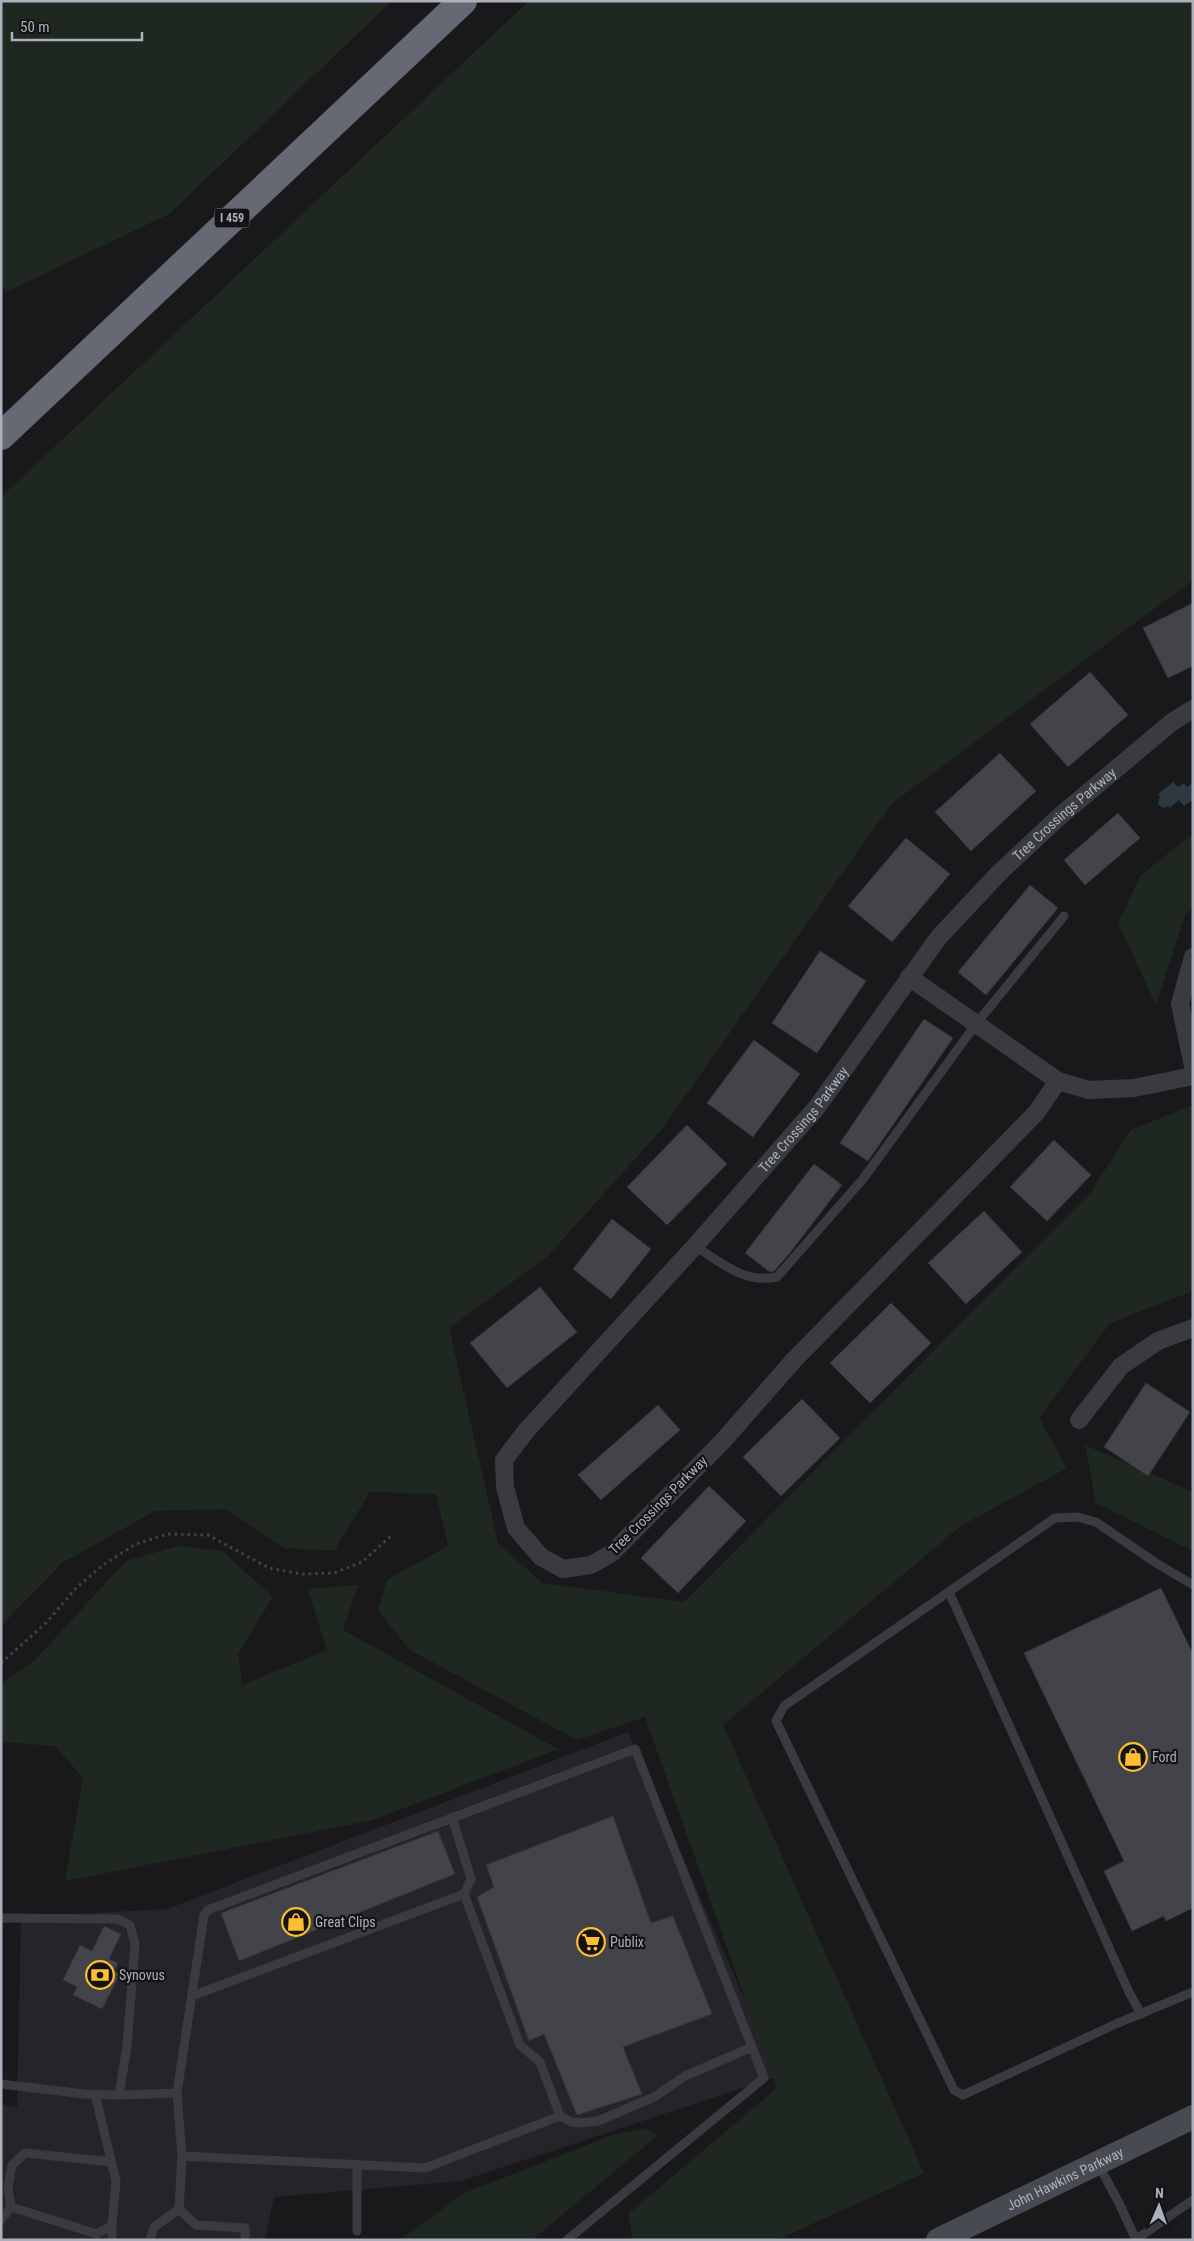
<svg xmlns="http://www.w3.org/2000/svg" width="1194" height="2241" viewBox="0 0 1194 2241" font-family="'Roboto Condensed',sans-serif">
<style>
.built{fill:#252529}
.green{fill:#1f2820}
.water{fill:#2e3841}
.building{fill:#434449;stroke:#333338}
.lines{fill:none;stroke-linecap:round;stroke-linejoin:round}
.path{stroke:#404248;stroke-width:3;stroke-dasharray:2.5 4;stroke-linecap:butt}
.service{stroke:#3a3b41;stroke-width:9}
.minor{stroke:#3a3b41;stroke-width:18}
.secondary{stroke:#484a51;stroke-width:24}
.motorway{stroke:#666973;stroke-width:28}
.labels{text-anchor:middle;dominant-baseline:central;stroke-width:4.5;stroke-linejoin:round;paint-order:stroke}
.shield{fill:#141417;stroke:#7e818a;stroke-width:1}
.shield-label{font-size:12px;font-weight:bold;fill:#abb0bc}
.street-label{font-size:14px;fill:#abb0bc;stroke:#141417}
.poi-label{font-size:14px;fill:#abb0bc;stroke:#141417;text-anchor:start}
</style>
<rect width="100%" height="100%" fill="#19191c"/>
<!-- built -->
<polygon class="built" points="628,1732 778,2076 461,2181 274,2197 265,2240 1,2240 1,2104 17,2107 21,1917 167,1909"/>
<!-- green -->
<g class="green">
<polygon points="1,1 392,1 169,214 8,291 1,286"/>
<polygon points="529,1 1193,1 1193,580 891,804 662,1129 547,1257 449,1328 498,1543 542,1583 684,1602 1090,1193 1131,1130 1193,1105 1193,1291 1110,1323 1039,1418 1067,1468 961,1526 723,1725 924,2173 777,2240 633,2240 628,2214 777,2088 645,1717 577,1740 410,1650 378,1611 387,1580 448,1546 436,1494 370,1492 334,1551 284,1548 225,1509 155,1511 62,1563 1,1626 1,497"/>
<polygon points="1193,834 1193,907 1185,915 1156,1005 1118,923 1141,875"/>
<polygon points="1085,1445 1193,1492 1193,1551 1096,1503"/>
<polygon points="179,1546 222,1551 273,1597 238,1653 242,1685 327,1650 308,1589 358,1585 343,1630 558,1749 373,1820 65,1881 83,1778 55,1746 1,1742 1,1684 35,1660 126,1561"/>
<polygon points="646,2128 657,2136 532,2240 400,2240 462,2194 613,2135"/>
</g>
<!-- water -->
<polygon class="water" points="1173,782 1178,787 1184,783 1187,787 1193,782 1193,800 1184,806 1179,800 1170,808 1169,806 1163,808 1158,804 1160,796 1158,794"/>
<!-- building -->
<g class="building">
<polygon points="1193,603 1193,666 1168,678 1143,628"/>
<polygon points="1090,672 1128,715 1068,767 1030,724"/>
<polygon points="1000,753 1036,791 971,851 935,812"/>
<polygon points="1118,813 1140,838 1085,885 1064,860"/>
<polygon points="906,838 950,874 892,942 848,906"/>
<polygon points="1030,885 1058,908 986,995 958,972"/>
<polygon points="820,951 866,981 817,1053 772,1023"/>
<polygon points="924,1019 953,1038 868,1161 840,1143"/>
<polygon points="754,1040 800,1074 753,1137 707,1103"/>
<polygon points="687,1125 727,1164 667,1225 627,1187"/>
<polygon points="1054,1140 1091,1175 1047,1221 1010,1187"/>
<polygon points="814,1164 842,1185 789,1254 774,1271 770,1272 745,1253"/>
<polygon points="984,1211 1022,1252 966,1304 928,1263"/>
<polygon points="612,1219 651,1249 611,1299 573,1269"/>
<polygon points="540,1287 577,1332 507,1388 470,1343"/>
<polygon points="891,1303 931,1343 870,1403 830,1363"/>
<polygon points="1146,1383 1190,1412 1148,1476 1104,1447"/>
<polygon points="802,1399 840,1438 781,1496 743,1457"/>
<polygon points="658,1405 680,1430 601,1500 578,1475"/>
<polygon points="709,1486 746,1521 678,1593 641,1558"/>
<polygon points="1161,1588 1193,1654 1193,1908 1166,1921 1164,1916 1132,1931 1104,1871 1124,1861 1024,1653"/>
<polygon points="613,1816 651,1923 673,1916 712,2014 623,2047 642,2094 577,2115 544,2034 529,2041 477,1897 494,1887 486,1865"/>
<polygon points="438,1831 455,1874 239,1961 221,1913"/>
<polygon points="104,1926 121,1934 109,1959 118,1963 114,1971 120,1974 102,2009 73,1995 77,1987 63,1980 80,1945 92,1951"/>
</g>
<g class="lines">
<!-- path -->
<polyline class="path" points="1,1663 46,1623 76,1588 103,1565 136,1544 168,1534 208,1535 269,1568 301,1574 334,1573 362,1562 391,1536"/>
<!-- service -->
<g class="service">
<path d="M695 1246C722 1263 744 1284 777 1277L863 1179 976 1024 1064 916"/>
<polyline points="1193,1585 1156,1563 1096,1522 1077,1517 1055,1518 784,1706 776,1721 954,2090 963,2095 1118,2023 1193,1992"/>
<polyline points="949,1592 1129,1992 1141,2014"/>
<polyline points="452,1817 471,1879 464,1894 520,2045 540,2062 560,2116"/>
<polyline points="1,1918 118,1919 130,1925 135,1944 127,2046 119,2095"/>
<polyline points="192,1996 464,1894"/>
<polyline points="1,2084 84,2094 119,2095 177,2093 204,1915 208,1910 635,1749 764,2078 567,2240"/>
<polyline points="177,2093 182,2156 425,2168 560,2116 571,2122 582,2123 598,2121 654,2097 685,2076 752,2047"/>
<polyline points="95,2094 116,2181 112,2225 97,2234 11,2207 8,2188 12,2165 25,2153 112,2162"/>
<polyline points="1098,2164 1119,2203 1136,2240"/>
<polyline points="179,2209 196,2225 245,2228 245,2240"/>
<polyline points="1,2220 11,2207"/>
<polyline points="357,2231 357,2165"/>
<polyline points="112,2240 112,2225"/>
<polyline points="150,2240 154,2227 179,2209 182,2156"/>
<polyline points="1135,2240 1193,2200"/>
</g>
<!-- minor -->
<g class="minor">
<polyline points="1193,957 1180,1004 1193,1066"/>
<polyline points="909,977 1058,1081 1089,1090 1134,1088 1193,1076"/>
<path id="s1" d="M1058 1081 1036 1113 793 1361 722 1442 612 1553 591 1565 563 1569 541 1557 516 1528 505 1487 504 1460 526 1431 695 1246 817 1107 939 937 999 873 1060 816 1172 722 1193 709"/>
<polyline points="1079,1420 1121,1366 1158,1341 1193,1328"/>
</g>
<!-- secondary -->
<path class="secondary" id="s2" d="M938 2240 1193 2117"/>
<!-- motorway -->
<polyline class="motorway" points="1,436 463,1"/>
</g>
<!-- icons -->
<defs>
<symbol id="shop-ring" viewBox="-11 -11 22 22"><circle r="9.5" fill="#141417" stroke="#ffbf2e" stroke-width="1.5"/><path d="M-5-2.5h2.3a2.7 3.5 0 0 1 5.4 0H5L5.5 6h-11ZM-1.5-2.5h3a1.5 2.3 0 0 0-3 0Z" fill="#ffbf2e"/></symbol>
<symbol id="supermarket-ring" viewBox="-11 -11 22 22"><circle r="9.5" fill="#141417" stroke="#ffbf2e" stroke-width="1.5"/><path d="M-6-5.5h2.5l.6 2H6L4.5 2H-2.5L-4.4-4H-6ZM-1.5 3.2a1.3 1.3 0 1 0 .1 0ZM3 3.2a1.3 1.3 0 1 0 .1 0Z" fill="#ffbf2e"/></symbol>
<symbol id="bank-ring" viewBox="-11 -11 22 22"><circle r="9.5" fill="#141417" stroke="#ffbf2e" stroke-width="1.5"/><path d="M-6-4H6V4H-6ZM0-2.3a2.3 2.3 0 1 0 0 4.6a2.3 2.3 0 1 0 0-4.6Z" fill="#ffbf2e"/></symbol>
</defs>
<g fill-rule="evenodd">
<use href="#shop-ring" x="1117" y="1741" width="32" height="32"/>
<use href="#shop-ring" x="280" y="1906" width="32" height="32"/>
<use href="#supermarket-ring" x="575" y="1926" width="32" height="32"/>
<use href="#bank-ring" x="84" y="1959" width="32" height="32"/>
</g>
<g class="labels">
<!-- shield labels -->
<rect class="shield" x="214.5" y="208.5" width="35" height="19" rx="4"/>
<g class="shield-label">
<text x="232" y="218">I 459</text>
</g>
<!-- street labels -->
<g class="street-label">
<text stroke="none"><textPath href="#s1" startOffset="1692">Tree Crossings Parkway</textPath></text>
<text stroke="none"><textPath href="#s1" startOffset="1289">Tree Crossings Parkway</textPath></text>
<text transform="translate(658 1505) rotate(-45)">Tree Crossings Parkway</text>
<text stroke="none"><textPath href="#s2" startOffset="141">John Hawkins Parkway</textPath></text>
</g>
<!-- poi labels -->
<g class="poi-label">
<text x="1152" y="1757">Ford</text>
<text x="315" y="1922">Great Clips</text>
<text x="610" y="1942">Publix</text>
<text x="119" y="1975">Synovus</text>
</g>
</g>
<!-- border -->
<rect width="1194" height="2241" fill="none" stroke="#abb0bc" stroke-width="5"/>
<!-- north arrow -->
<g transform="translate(1159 2206) rotate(2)" stroke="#141417" stroke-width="4" paint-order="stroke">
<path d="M0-4L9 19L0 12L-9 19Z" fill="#abb0bc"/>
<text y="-8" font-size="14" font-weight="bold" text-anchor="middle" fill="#abb0bc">N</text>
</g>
<!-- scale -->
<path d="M12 32v8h130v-8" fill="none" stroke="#abb0bc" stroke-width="2.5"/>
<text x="20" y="32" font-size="15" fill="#abb0bc" stroke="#141417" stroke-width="4" paint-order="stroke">50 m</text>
</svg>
